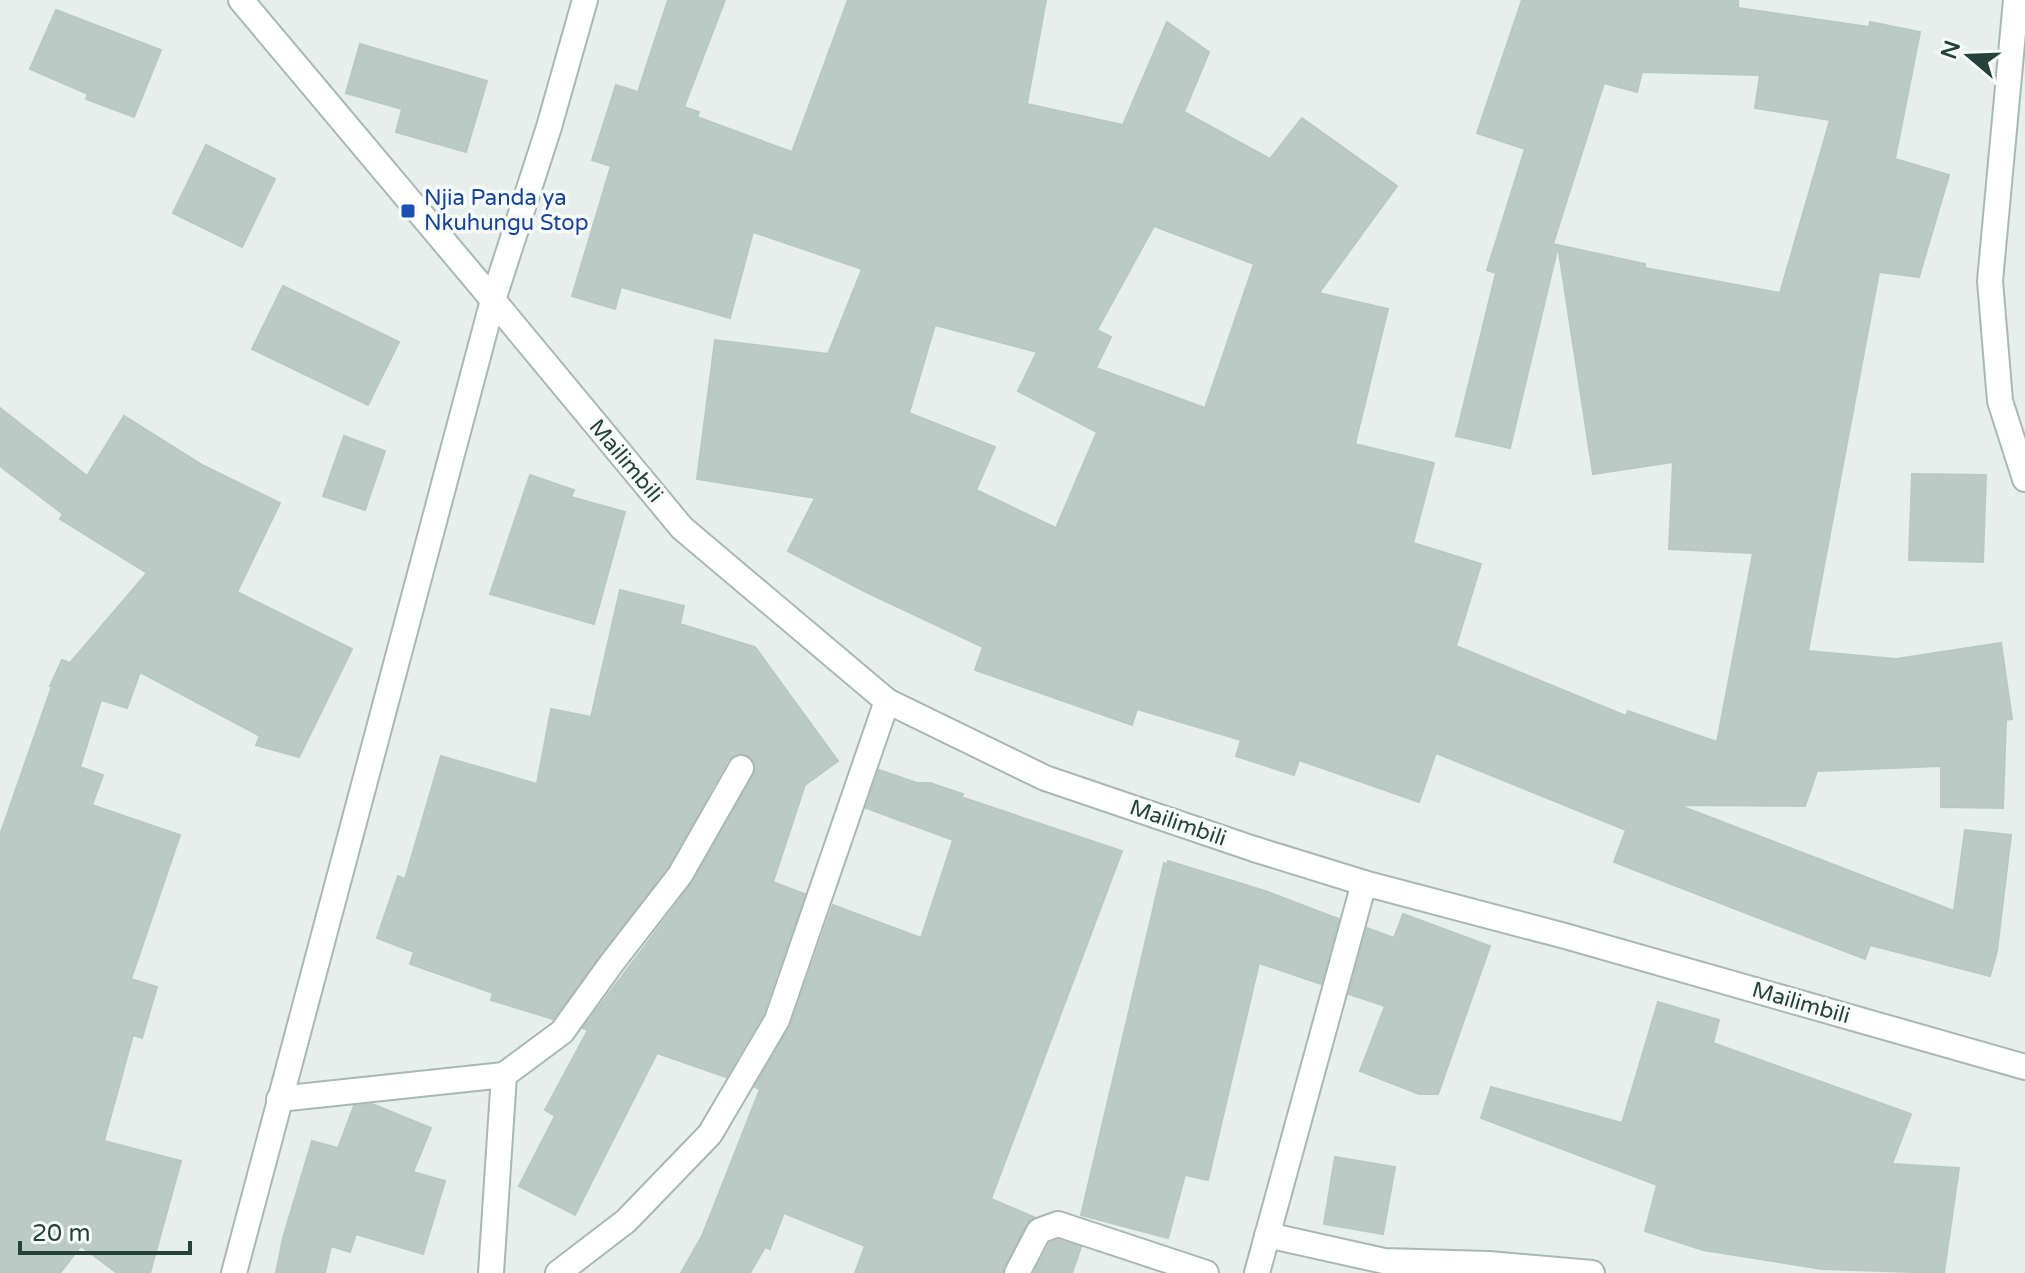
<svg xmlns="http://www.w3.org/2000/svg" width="2025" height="1273" viewBox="0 0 2025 1273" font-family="'Varela Round',sans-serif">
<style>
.building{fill:#bbcac4;stroke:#b8c9c2;stroke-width:2;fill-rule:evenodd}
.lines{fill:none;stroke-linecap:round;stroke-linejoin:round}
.minor-casing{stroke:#a8b8b2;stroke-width:28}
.tertiary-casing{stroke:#a8b8b2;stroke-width:28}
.minor{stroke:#fff;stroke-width:24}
.tertiary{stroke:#fff;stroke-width:24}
.transit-dot{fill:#1a4fb4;stroke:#f7fbf9;stroke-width:3}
.labels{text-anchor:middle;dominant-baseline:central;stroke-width:7;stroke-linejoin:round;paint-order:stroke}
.transit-label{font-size:22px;fill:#164399;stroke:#f7fbf9;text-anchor:start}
.street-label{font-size:22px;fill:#24423a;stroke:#f7fbf9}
</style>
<rect width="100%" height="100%" fill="#e6efeb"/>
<!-- building -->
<g class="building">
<path d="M668 0H725L684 107 699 112 697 117 792 152 848 0H1046L1027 104 1123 125 1167 22 1209 52 1184 112 1270 159 1302 118 1397 186 1319 293 1388 309 1355 444 1434 463 1413 543 1481 564 1456 646 1626 716 1628 711 1717 742 1753 553 1669 549 1673 462 1593 474 1558 246 1510 448 1456 436 1496 273 1487 270 1525 149 1477 133 1522 0H1738V8L1869 27 1870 22 1920 32 1895 159 1949 175 1919 277 1879 272 1808 651 1896 659 2001 643 2012 719 2006 720 2003 808 1941 807V766L1817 771 1805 806 1678 805 1954 911 1965 830 2011 835 1997 951 1990 976 1870 945 1865 959 1614 862 1626 830 1436 753 1419 802 1299 760 1294 775 1236 756 1241 740 1137 709 1132 725 975 670 983 647 864 591 788 551 815 498 697 479 715 340 828 354 862 269 753 232 730 318 621 287 615 309 572 296 611 166 592 160 616 85 638 92ZM1642 72 1760 75 1755 108 1830 120 1780 293 1645 268V264L1553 244 1604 83 1637 92ZM1154 226 1254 264 1205 408 1096 368 1111 337 1097 330ZM935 325 1037 352 1018 391 1097 432 1056 528 976 490 995 447 909 413Z"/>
<polygon points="56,10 161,50 134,117 86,99 88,94 30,69"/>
<polygon points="360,44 487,81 466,152 396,132 402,109 346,93"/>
<polygon points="206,145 275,179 242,247 173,213"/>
<polygon points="283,286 399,342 368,405 252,349"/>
<polygon points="0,408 87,476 124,416 204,466 280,503 237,592 352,649 299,757 256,745 260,736 140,672 127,708 101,700 80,767 103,775 92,805 180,835 131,979 157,987 142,1038 133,1035 104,1141 181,1161 150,1273 117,1273 81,1246 60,1273 0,1273 0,835 52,686 50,686 62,660 70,663 147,573 60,519 63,514 0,466"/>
<polygon points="344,436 385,451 365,510 323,496"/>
<polygon points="1912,474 1986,475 1983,562 1909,560"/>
<polygon points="530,475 574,490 571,497 625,512 594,624 490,594"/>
<polygon points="620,590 684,606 680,624 755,647 838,761 805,785 773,882 805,894 763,1014 726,1077 657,1053 575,1215 519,1186 555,1116 545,1110 588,1030 583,1028 693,882 754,775 756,767 753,760 740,753 728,760 668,867 553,1019 491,1000 493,993 410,964 414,952 377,938 398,876 405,879 441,756 537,784 551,709 591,717"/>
<polygon points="879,770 917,783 930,783 963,794 961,797 1122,851 991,1199 1034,1217 1026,1224 1002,1273 855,1273 865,1246 784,1213 770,1249 765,1247 750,1273 681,1273 702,1236 760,1089 755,1087 791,1025 833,905 921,938 953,840 866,808"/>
<polygon points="1168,861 1265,891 1339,919 1321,984 1259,963 1208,1180 1185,1175 1168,1238 1081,1215 1164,863 1167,865"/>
<polygon points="1403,914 1490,946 1438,1094 1419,1094 1360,1071 1385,1006 1349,994 1367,928 1394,938"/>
<polygon points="1658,1002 1719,1020 1713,1043 1911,1114 1892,1164 1959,1168 1944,1273 1822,1269 1703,1250 1645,1231 1657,1185 1481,1118 1491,1087 1622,1123"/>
<polygon points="372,1104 431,1128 413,1172 445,1181 423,1254 356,1234 350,1252 331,1246 325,1273 276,1273 283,1238 312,1141 338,1148 354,1106"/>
<polygon points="1335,1157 1395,1167 1383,1234 1324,1224"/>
<polygon points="1058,1240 1081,1247 1072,1273 1034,1273 1050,1243"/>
</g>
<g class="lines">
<defs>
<g id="minor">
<polyline points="241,0 493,300"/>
<polyline points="2016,0 1990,281 2000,401 2025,479"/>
<polyline points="493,300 549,127 585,0"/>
<polyline points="279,1099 504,1075 562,1032 611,964 680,875 741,768"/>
<polyline points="1267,1235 1384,1261 1489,1264 1592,1273"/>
<polyline points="491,1273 504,1075"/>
<polyline points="558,1273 626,1221 710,1134 777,1020 887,701"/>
<polyline points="1017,1273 1039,1231 1058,1224 1206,1273"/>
<polyline points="1257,1273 1364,883"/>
</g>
<g id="tertiary">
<polyline points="493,300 682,528 887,701 1045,778 1254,849 1364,883 1565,936 2025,1067"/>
<polyline points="234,1273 493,300"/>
</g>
</defs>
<!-- minor casing -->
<use href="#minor" class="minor-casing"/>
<!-- tertiary casing -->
<use href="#tertiary" class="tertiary-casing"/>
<!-- minor -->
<use href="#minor" class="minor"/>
<!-- tertiary -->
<use href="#tertiary" class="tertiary"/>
</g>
<!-- markers -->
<rect class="transit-dot" x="400" y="203" width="16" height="16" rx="4"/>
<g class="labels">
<!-- transit labels -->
<g class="transit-label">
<text x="424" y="198">Njia Panda ya<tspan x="424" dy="25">Nkuhungu Stop</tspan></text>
</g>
<!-- street labels -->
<g class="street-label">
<text transform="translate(626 461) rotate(50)">Mailimbili</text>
<text transform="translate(1178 823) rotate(19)">Mailimbili</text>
<text transform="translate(1801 1003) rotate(16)">Mailimbili</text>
</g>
</g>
<!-- north arrow -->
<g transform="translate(1969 56) rotate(289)" stroke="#f7fbf9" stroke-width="6" paint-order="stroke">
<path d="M0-6L14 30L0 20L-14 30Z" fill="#24423a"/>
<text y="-12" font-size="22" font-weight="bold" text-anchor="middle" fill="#24423a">N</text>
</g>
<!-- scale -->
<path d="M20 1241v12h170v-12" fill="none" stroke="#24423a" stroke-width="4"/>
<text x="32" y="1241" font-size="24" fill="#24423a" stroke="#f7fbf9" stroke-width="6" paint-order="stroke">20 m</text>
</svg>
